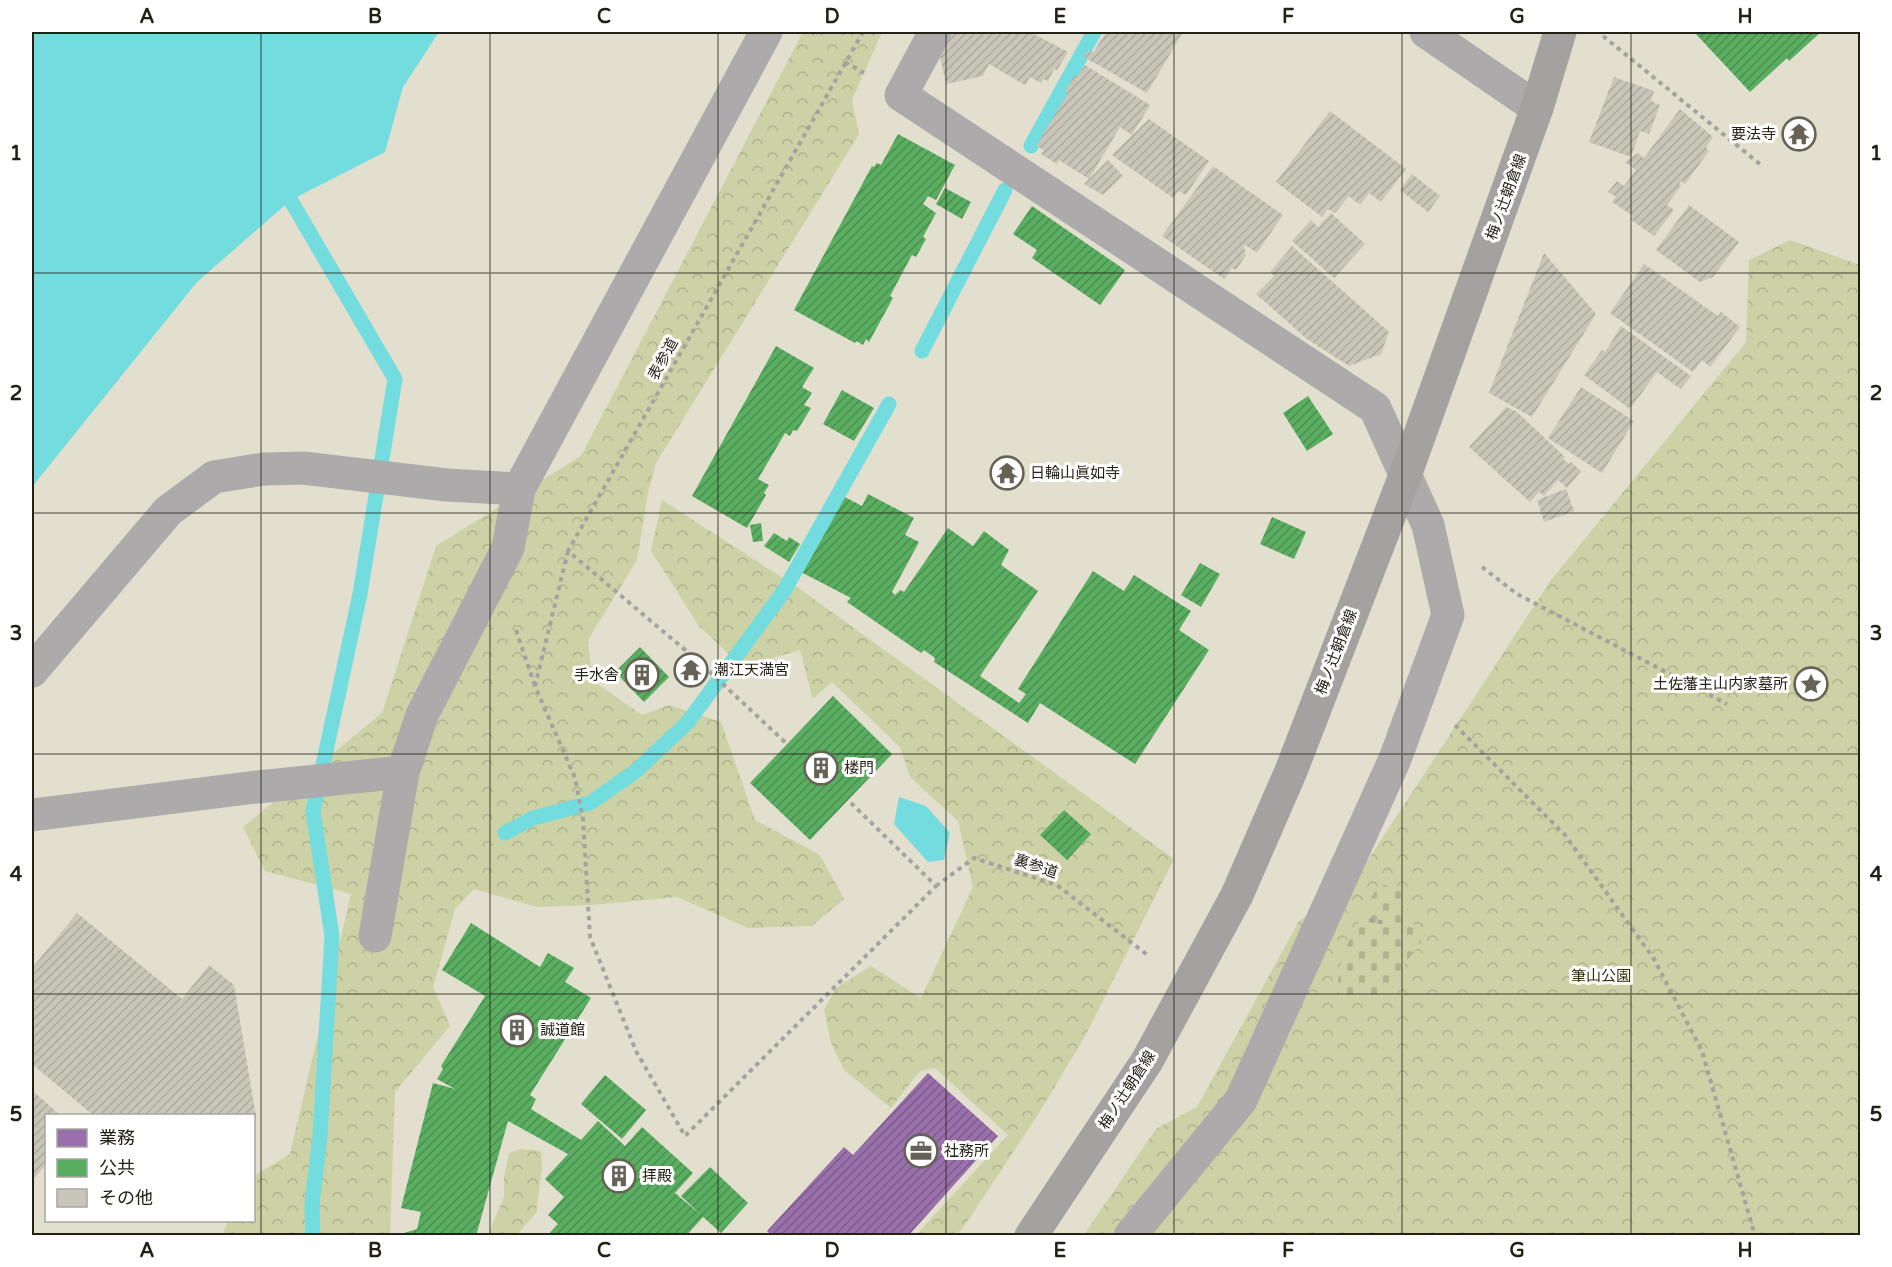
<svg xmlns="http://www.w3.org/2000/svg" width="1892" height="1267" viewBox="0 0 1892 1267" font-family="'Varela Round','Noto Sans JP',sans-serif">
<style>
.forest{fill:url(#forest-crowns)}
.cemetery{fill:url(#cemetery-stones)}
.water{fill:#72dcde}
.offices{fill:url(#offices-hatch)}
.public{fill:url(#public-hatch)}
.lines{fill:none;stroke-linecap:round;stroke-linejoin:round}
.stream{stroke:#72dcde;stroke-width:15}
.building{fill:url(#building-hatch)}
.path{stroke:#a4a39f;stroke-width:4;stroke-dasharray:4.5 4.5;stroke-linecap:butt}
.minor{stroke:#acaaab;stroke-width:33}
.major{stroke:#a4a2a1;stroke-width:33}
.grid{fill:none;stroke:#232015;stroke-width:1.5;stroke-opacity:0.55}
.labels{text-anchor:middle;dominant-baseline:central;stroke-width:6;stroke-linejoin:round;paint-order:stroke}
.poi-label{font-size:15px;fill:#232015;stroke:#fff;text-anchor:start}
.street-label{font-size:15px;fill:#232015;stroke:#fff}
.park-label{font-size:15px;fill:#2b3107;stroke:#fff}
.neatline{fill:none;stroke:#232015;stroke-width:2}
.grid-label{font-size:20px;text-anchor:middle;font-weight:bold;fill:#232015}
</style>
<defs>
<pattern id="forest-crowns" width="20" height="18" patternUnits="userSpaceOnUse" patternTransform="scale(1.5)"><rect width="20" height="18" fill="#ccd1a6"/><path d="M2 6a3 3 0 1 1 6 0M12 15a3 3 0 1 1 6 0" fill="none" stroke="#afb38e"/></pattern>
<pattern id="cemetery-stones" width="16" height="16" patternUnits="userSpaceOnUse" patternTransform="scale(1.5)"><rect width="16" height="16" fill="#ccd1a6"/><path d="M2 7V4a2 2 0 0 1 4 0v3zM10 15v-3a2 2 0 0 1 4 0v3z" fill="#afb38e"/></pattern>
<pattern id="offices-hatch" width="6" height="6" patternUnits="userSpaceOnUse" patternTransform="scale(1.5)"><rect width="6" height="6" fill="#9970ab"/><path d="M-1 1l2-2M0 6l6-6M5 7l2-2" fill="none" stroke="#7c5c8a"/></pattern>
<pattern id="public-hatch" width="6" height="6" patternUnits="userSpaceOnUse" patternTransform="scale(1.5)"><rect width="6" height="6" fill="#5aae61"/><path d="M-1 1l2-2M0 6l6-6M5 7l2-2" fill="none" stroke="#4a8d4f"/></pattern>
<pattern id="building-hatch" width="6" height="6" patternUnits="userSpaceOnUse" patternTransform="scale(1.5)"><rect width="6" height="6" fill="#c9c6b9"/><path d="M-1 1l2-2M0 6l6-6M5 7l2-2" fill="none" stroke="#acaa9e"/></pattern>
</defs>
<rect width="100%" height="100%" fill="#e3dfce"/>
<!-- forest -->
<g class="forest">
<polygon points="803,32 882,32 852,100 859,134 656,463 648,493 637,560 588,640 592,680 642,715 669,705 721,722 755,820 820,855 844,899 812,926 748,928 677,897 592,905 537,907 474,889 455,909 433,987 450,1026 395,1092 390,1235 222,1236 228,1221 254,1220 254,1176 290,1154 351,894 265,871 243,827 382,713 436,546 581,456"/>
<polygon points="1790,240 1860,265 1860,1235 1083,1236 1156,1129 1197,1107 1299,921 1351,886 1551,580 1746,342 1749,260"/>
<polygon points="662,500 800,589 1174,859 1085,1036 1039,1113 961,1231 948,1235 916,1235 1008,1135 935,1068 920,1071 891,1108 844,1070 831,1043 824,1010 836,988 871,966 921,998 973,887 958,821 910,777 900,747 832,682 813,699 800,650 743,667 699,626 651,551"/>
<polygon points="521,1149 541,1151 542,1168 536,1213 517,1235 488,1235 504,1197 504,1176 509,1153"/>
</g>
<!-- cemetery -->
<polygon class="cemetery" points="1379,883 1400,890 1421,942 1378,1001 1336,992 1343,953"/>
<!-- water -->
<g class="water">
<polygon points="32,32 439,32 403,87 385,152 291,200 197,282 32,487"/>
<polygon points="899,797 926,806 950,833 944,860 928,862 894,824"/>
</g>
<!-- offices -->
<polygon class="offices" points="928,1073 998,1136 908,1236 772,1236 767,1231 844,1147 853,1155"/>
<!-- public -->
<g class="public">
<polygon points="1694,32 1821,32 1789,61 1787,58 1750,92"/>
<polygon points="898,134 955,165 936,200 928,196 923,204 936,213 923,237 926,239 916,257 912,255 890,296 893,298 869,342 866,339 863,345 856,341 855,343 794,310 872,166 874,167 877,163 881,165"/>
<polygon points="945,188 971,202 962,219 936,204"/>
<polygon points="1032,206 1125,270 1100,305 1032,258 1037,250 1013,234"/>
<polygon points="776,346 814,368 802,387 812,393 804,405 811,408 797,431 793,430 790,436 785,433 758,479 769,485 764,493 766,495 747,528 692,496"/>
<polygon points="842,390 874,408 854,441 823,424"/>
<polygon points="1308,396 1333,434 1307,451 1283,413"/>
<polygon points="868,494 914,518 905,535 919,542 892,592 895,595 900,590 904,592 948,528 973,546 984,531 1009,550 1001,565 1038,591 980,676 1019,703 1026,694 1018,689 1093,571 1124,591 1134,575 1191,611 1179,630 1209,650 1135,764 1040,703 1028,723 934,662 935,658 924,650 921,653 847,602 851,598 799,571 841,495 862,506"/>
<polygon points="1272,517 1306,532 1294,559 1260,544"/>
<polygon points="761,523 763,541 753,542 750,525"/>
<polygon points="774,533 787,541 789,537 800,544 789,562 764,546"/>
<polygon points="1200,563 1220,574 1201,607 1181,595"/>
<polygon points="640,647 669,677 644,702 615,672"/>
<polygon points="833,696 892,754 810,840 750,783"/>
<polygon points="1064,810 1091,834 1067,860 1040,835"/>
<polygon points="471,923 540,967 548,953 574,968 565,982 591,998 530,1095 536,1099 531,1109 581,1140 598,1121 625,1146 642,1127 693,1173 675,1193 700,1214 681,1196 710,1167 748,1203 721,1233 703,1217 686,1236 547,1236 558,1224 548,1215 564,1197 545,1179 568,1154 508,1121 476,1236 405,1236 404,1233 417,1229 421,1212 401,1208 433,1083 455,1089 437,1079 443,1069 441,1066 485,996 442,970"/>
<polygon points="605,1075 646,1110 622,1139 581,1104"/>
</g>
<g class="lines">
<!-- stream -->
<g class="stream">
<polyline points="1031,146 1094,32"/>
<polyline points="280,182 395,379 360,594 313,811 332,936 320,1136 312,1204 313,1236"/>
<polyline points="922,351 1005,190"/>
<polyline points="505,833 533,818 590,803 636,771 688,722 784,591 889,404"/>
</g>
</g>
<!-- building -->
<g class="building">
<polygon points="947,32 1030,32 1068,52 1057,70 1054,69 1048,81 1043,79 1041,83 1030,77 1025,85 989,64 983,76 946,84 938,47"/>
<polygon points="1106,32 1183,32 1147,93 1084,57 1088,50 1093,53"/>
<polygon points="1085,65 1150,105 1132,135 1120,127 1089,179 1059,160 1057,164 1041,154 1044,150 1036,146 1068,93 1065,91 1075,75 1078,76"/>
<polygon points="1614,77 1654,91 1651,101 1660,105 1649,134 1640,131 1631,157 1589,142"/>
<polygon points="1680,109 1713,137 1706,147 1709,151 1685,184 1681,181 1679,184 1681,186 1667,205 1674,210 1654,236 1630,219 1633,216 1612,202 1616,197 1608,192 1617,181 1624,186 1636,170 1625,162 1638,153 1644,158"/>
<polygon points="1330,111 1406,169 1381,202 1369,193 1360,205 1349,196 1335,213 1328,209 1322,217 1276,182"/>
<polygon points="1149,119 1209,161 1186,195 1179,191 1173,198 1112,155"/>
<polygon points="1108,160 1123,176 1103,195 1084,184"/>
<polygon points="1213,166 1283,215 1257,253 1245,245 1243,248 1246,250 1244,253 1246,255 1236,270 1232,268 1224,279 1162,236"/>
<polygon points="1412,174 1440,196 1428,212 1400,190"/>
<polygon points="1689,205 1739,242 1713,277 1700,282 1656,250"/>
<polygon points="1331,213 1365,244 1334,278 1292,241 1311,220 1318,227"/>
<polygon points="1292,246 1389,332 1381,354 1349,366 1307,339 1256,294 1274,276 1270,272"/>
<polygon points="1544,253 1596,314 1532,417 1489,393"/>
<polygon points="1644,264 1718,316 1721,312 1740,327 1710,367 1702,360 1693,372 1610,313"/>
<polygon points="1621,326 1691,376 1681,389 1657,372 1630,409 1584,375 1602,350 1605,352"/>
<polygon points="1581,387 1634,421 1602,473 1548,438"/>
<polygon points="1506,407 1517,412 1565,457 1563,459 1569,464 1571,462 1581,471 1567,488 1558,480 1544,496 1539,492 1530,502 1469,447"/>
<polygon points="1566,489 1574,511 1544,522 1537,500"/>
<polygon points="77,913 182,999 209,965 234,985 256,1117 254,1120 254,1116 94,1116 32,1064 32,968"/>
<polygon points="32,1090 61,1116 46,1116 46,1164 32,1181"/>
</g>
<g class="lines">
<!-- path -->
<g class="path">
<polyline points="1603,36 1761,165"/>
<polyline points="845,62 864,73"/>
<polyline points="568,551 535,686 575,778 583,819 590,937 636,1051 685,1136 936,886 848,800"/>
<polyline points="1482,567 1517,594 1727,704"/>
<polyline points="516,630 535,686"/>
<polyline points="1455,725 1565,835 1654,959 1702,1051 1755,1236"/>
<polyline points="785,742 697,660 568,551 863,32"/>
<polyline points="936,886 974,858 1057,885 1150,957"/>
<polyline points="1369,920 1386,923"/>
</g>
<!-- minor -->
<g class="minor">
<polyline points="935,32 901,95 1375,408 1428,525 1448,615 1395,759 1241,1100 1130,1236"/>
<polyline points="1426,32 1537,108"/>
<polyline points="32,671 168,511 214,477 264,469 303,468 447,485 519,489 766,32"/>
<polyline points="32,815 248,788 403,772"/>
<polyline points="375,936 403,772 422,715 508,548 519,489"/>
</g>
<!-- major -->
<polyline class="major" points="1031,1236 1147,1061 1237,895 1291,771 1406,473 1537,108 1560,32"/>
</g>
<!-- grid -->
<path class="grid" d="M261 32V1236M490 32V1236M718 32V1236M946 32V1236M1174 32V1236M1402 32V1236M1631 32V1236M32 273H1860M32 513H1860M32 754H1860M32 994H1860"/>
<!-- icons -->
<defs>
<symbol id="temple-ring" viewBox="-11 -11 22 22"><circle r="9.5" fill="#fff" stroke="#666356" stroke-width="1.5"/><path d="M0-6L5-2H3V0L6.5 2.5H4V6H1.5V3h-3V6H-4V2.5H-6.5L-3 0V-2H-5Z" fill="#666356"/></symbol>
<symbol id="building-ring" viewBox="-11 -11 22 22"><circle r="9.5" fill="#fff" stroke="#666356" stroke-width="1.5"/><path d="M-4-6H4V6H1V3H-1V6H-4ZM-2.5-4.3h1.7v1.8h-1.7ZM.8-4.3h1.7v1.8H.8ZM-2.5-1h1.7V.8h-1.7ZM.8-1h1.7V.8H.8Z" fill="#666356"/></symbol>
<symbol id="sight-ring" viewBox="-11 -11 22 22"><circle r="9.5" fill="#fff" stroke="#666356" stroke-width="1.5"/><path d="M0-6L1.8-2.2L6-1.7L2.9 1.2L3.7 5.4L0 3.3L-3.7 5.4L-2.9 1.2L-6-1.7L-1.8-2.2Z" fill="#666356"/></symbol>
<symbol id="office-ring" viewBox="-11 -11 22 22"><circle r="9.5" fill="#fff" stroke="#666356" stroke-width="1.5"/><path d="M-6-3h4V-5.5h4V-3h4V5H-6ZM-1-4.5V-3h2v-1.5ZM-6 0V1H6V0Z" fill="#666356"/></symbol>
</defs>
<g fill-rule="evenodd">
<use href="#temple-ring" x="1780" y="115" width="38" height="38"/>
<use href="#temple-ring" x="988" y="454" width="38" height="38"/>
<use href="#temple-ring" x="672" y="651" width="38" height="38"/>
<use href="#building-ring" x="623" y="656" width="38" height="38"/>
<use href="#sight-ring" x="1792" y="665" width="38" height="38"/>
<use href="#building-ring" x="802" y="749" width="38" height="38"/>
<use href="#building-ring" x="498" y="1011" width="38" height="38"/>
<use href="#office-ring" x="902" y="1132" width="38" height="38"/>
<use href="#building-ring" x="600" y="1157" width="38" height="38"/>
</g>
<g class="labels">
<!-- poi labels -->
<g class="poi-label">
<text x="1776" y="134" text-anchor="end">要法寺</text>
<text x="1030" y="473">日輪山眞如寺</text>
<text x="714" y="670">潮江天満宮</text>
<text x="619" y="675" text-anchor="end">手水舎</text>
<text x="1788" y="684" text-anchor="end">土佐藩主山内家墓所</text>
<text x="844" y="768">楼門</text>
<text x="540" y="1030">誠道館</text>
<text x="944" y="1151">社務所</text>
<text x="642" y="1176">拝殿</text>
</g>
<!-- street labels -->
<g class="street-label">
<text transform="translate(1506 197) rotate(-70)">梅ノ辻朝倉線</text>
<text transform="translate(663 359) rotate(-61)">表参道</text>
<text transform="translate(1336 652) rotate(-69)">梅ノ辻朝倉線</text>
<text transform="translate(1036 866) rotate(19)">裏参道</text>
<text transform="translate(1127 1090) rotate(-57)">梅ノ辻朝倉線</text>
</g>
<!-- park labels -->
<g class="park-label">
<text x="1601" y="976">筆山公園</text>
</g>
</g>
<!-- border -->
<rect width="1892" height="1267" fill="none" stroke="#ffffff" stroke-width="66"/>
<!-- legend -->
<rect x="45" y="1114" width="210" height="108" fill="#ffffff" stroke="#a7a6a1" stroke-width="1.5"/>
<rect x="57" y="1129" width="30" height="18" fill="#9970ab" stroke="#a7a6a1" stroke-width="1.5"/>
<text x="99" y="1144" font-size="18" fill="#232015">業務</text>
<rect x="57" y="1159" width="30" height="18" fill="#5aae61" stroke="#a7a6a1" stroke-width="1.5"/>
<text x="99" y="1174" font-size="18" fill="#232015">公共</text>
<rect x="57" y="1189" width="30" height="18" fill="#c9c6b9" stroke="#a7a6a1" stroke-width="1.5"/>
<text x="99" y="1204" font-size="18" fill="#232015">その他</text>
<rect x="33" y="33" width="1826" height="1201" class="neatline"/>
<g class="grid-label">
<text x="147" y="23">A</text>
<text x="375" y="23">B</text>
<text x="604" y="23">C</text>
<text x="832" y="23">D</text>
<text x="1060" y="23">E</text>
<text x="1288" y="23">F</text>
<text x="1517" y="23">G</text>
<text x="1745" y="23">H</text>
<text x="16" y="160">1</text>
<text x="1876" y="160">1</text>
<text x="16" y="400">2</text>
<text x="1876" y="400">2</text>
<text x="16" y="640">3</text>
<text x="1876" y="640">3</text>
<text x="16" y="881">4</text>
<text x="1876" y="881">4</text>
<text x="16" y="1121">5</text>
<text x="1876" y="1121">5</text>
<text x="147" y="1257">A</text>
<text x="375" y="1257">B</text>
<text x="604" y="1257">C</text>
<text x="832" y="1257">D</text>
<text x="1060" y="1257">E</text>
<text x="1288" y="1257">F</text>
<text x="1517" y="1257">G</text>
<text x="1745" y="1257">H</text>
</g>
</svg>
